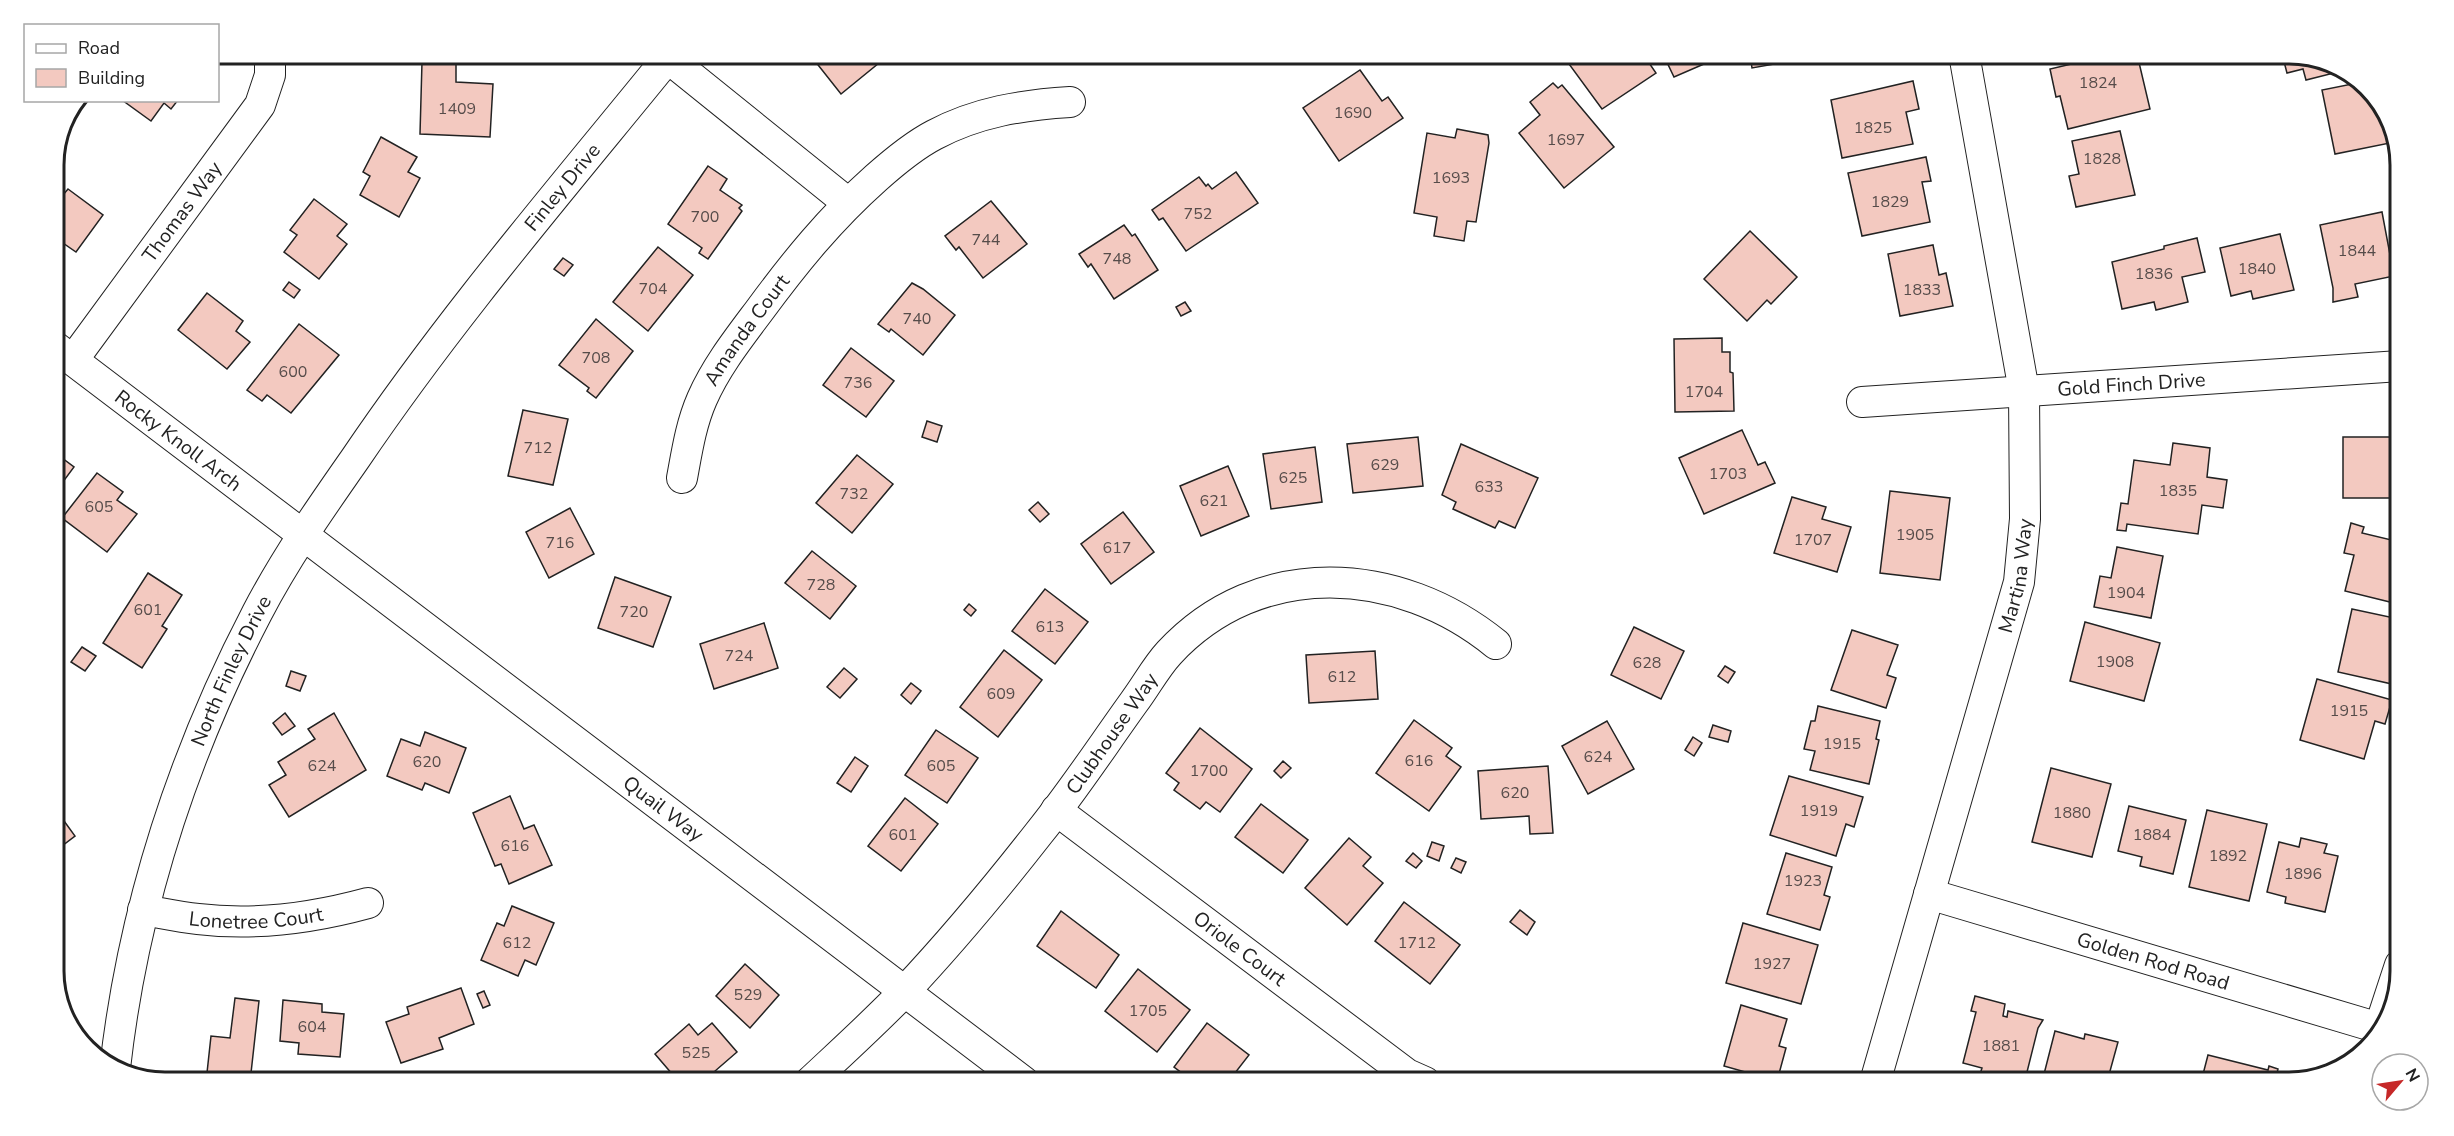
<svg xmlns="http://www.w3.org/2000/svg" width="2454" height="1136" viewBox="0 0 2454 1136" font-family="'Nunito Sans',sans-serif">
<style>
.building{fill:#f3c9c0;stroke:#222;stroke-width:1.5}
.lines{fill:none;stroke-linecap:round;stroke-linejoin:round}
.minor-casing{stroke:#222;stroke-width:32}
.minor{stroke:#fff;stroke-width:30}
.labels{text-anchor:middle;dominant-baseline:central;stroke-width:4.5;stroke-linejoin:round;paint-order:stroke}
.number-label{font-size:16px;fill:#564c4a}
.street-label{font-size:20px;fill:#222;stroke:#fff}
.rim{fill:none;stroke:#222;stroke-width:3}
</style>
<rect width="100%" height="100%" fill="#fff"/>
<!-- building -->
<g class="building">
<polygon points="813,54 890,54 841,94 811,56"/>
<polygon points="1584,54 1643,54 1656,73 1602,109 1569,64"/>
<polygon points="1663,54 1727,54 1674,77"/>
<polygon points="1750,54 1815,54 1815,57 1752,68"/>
<polygon points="2114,54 2137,54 2150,109 2068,129 2060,96 2056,97 2050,69"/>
<polygon points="2282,54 2332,63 2342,71 2306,80 2303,69 2287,73"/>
<polygon points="422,62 456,64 456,82 493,84 490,137 420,134"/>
<polygon points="1360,70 1382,101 1388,97 1403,118 1339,161 1303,108"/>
<polygon points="1913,81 1919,109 1906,112 1913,144 1842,158 1831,100"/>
<polygon points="1553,83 1558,88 1562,85 1614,147 1564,188 1519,133 1540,115 1530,102"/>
<polygon points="2357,83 2372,96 2375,111 2383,109 2390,143 2335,154 2322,90"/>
<polygon points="122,100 178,100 171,109 164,103 151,121"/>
<polygon points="1457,129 1488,135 1489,143 1476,222 1467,221 1464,241 1434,236 1437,217 1414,213 1427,133 1455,138"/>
<polygon points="2120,131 2135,195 2076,207 2069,176 2079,174 2072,141"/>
<polygon points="381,137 417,157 408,172 420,178 399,217 360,195 370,176 363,172"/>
<polygon points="1926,157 1931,181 1922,182 1930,222 1862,236 1848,173"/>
<polygon points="708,166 727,179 720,190 742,205 739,208 742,211 708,259 699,253 702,248 668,224"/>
<polygon points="1236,172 1258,203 1186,251 1163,218 1159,220 1152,210 1199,177 1206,186 1208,184 1212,189"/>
<polygon points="68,189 103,215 76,252 57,239 54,242 54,198 58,201"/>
<polygon points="314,199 347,224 337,236 347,244 319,279 284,252 297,235 290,230"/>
<polygon points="991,201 1027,244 983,278 959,247 956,250 945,236"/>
<polygon points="2382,212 2394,276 2355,284 2358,297 2333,302 2333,288 2320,225"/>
<polygon points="1124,225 1132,236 1135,234 1158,270 1114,299 1091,264 1088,267 1079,254"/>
<polygon points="1750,231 1797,277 1771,304 1767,300 1747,321 1704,279"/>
<polygon points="2280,234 2294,290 2253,299 2251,291 2231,296 2220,248"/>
<polygon points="2197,238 2205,272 2182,277 2188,302 2156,310 2154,302 2122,309 2112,262 2164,249 2164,246"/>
<polygon points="1933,245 1939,275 1946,273 1953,306 1900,316 1888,254"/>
<polygon points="658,247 693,275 648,331 613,302"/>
<polygon points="563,258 573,265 564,276 554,269"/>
<polygon points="289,282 300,290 294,298 283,290"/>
<polygon points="912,283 923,289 955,315 923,355 891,329 889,332 878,324"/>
<polygon points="207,293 243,321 236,331 250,342 227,369 178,330"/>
<polygon points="1185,302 1191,311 1181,316 1176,307"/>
<polygon points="596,319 633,351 596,398 587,391 589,388 559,365"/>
<polygon points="299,324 339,355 291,413 267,395 262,401 247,390"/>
<polygon points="1722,338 1722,352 1730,352 1730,372 1733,373 1734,411 1675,412 1674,339"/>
<polygon points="851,348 894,381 866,417 823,385"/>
<polygon points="523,410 568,419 553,485 508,476"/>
<polygon points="927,421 942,426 937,442 922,437"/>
<polygon points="1742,430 1758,465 1765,462 1775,483 1704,514 1679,458"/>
<polygon points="1418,437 1423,486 1353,493 1347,444"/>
<rect x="2343" y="437" width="57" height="61"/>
<polygon points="2173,443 2210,448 2207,477 2227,480 2223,508 2202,505 2198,534 2127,524 2126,531 2117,530 2121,503 2128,504 2134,460 2170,465"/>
<polygon points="1461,444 1538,478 1515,528 1499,521 1495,528 1453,509 1456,502 1442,495"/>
<polygon points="1315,447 1322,502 1271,509 1263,454"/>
<polygon points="54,452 74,467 54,494"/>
<polygon points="857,455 893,484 852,533 816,503"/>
<polygon points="1228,466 1249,516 1201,536 1180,486"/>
<polygon points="97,473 123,492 117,500 137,514 107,552 62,518"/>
<polygon points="1890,491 1950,498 1940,580 1880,573"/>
<polygon points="1792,497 1826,507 1822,519 1851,527 1837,572 1774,553"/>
<polygon points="1038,502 1049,514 1040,522 1029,510"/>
<polygon points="570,508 594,554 549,578 526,532"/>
<polygon points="1123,512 1154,552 1111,584 1081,544"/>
<polygon points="2351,523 2364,527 2362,533 2400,542 2398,604 2345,591 2354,555 2344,553"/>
<polygon points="2117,547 2163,556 2151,618 2094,607 2100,576 2111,578"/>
<polygon points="812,551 856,586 830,619 785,583"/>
<polygon points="148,573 182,595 162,626 167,629 142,668 103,643"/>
<polygon points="615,577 671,597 653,647 598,628"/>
<polygon points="1045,589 1088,622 1055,664 1012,631"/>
<polygon points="969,604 976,610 971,616 964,610"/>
<polygon points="2352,609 2399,619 2393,648 2399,650 2392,684 2338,672"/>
<polygon points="2085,622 2160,643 2144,701 2070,681"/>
<polygon points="764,623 778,668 714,689 700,644"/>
<polygon points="1634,627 1684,651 1661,699 1611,675"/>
<polygon points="1852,630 1898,645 1887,675 1896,678 1886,708 1831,690"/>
<polygon points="82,647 96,656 85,671 71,662"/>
<polygon points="1004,650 1042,680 998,737 960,707"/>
<polygon points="1375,651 1378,699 1309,703 1306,655"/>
<polygon points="1725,666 1735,672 1728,683 1718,676"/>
<polygon points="844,668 857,679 840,698 827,687"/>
<polygon points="291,671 306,676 300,691 286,686"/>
<polygon points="2317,679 2392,700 2385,724 2375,721 2364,759 2300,740"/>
<polygon points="911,683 921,691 911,704 901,695"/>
<polygon points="1818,706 1880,721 1876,739 1879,740 1869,784 1810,770 1815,751 1804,749 1811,721 1815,721"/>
<polygon points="285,713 295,726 282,735 273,723"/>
<polygon points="334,713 366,770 289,817 269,785 286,775 278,762 315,739 308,729"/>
<polygon points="1414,720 1452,748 1446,756 1461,767 1429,811 1376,773"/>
<polygon points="1607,721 1634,769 1588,794 1562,746"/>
<polygon points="1713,725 1731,731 1728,742 1709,737"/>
<polygon points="1200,728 1252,769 1220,812 1206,802 1200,809 1174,790 1179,783 1166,773"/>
<polygon points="936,730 978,758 947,803 905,775"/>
<polygon points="425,732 466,748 449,793 425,783 422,790 387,776 401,739 420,746"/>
<polygon points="1693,737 1702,743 1694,756 1685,750"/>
<polygon points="855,757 868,766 851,792 837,783"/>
<polygon points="1283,761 1291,768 1281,778 1274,771"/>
<polygon points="1548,766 1553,833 1530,834 1529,816 1481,819 1478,771"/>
<polygon points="2051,768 2111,784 2092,857 2032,842"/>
<polygon points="1789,776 1863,797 1854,827 1846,824 1836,856 1770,835"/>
<polygon points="510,796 524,829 534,825 552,865 509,884 501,864 495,866 473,813"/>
<polygon points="905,798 938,824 901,871 868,846"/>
<polygon points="1261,804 1308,840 1283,873 1235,837"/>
<polygon points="2129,806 2186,820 2173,874 2140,866 2142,857 2118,851"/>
<polygon points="2207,810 2267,824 2249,901 2189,887"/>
<polygon points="59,814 75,836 54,852 54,818"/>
<polygon points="1349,838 1371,857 1363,866 1383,883 1347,925 1305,888"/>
<polygon points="2301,838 2327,844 2324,853 2338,856 2325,912 2285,903 2286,897 2267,892 2279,842 2299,847"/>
<polygon points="1432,842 1444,846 1439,861 1427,856"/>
<polygon points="1413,853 1422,861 1416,868 1406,861"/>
<polygon points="1786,853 1832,867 1824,895 1830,897 1820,930 1767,914"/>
<polygon points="1456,858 1466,862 1461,873 1451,868"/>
<polygon points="1404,902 1460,945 1430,984 1375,941"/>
<polygon points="512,906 554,923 536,965 525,960 518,976 481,960 497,923 504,926"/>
<polygon points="1520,910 1535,922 1527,935 1510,922"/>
<polygon points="1061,911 1119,955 1096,988 1037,946"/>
<polygon points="1743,923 1818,945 1801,1004 1726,983"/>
<polygon points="745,964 779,995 750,1028 716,996"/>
<polygon points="1138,969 1190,1010 1157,1052 1105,1011"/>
<polygon points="461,988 474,1024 439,1038 443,1049 401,1063 386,1022 409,1014 407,1007"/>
<polygon points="484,991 490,1005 483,1008 477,994"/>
<polygon points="1975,996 2005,1004 2003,1016 2007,1017 2008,1011 2043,1020 2038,1028 2025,1080 2003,1075 2002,1082 1979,1077 1982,1068 1963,1063 1976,1012 1971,1011"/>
<polygon points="235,998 259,1001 250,1082 206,1082 211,1036 230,1038"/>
<polygon points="283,1000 322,1004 322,1012 344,1014 340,1057 298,1054 299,1043 280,1041"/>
<polygon points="1741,1005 1787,1019 1779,1046 1786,1048 1777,1081 1724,1066"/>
<polygon points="712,1023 737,1052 707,1078 704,1074 694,1082 679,1082 655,1054 689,1024 698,1035"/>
<polygon points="1207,1023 1249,1055 1228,1082 1194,1082 1174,1067"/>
<polygon points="2055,1031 2084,1039 2085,1034 2118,1042 2107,1082 2059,1082 2043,1078"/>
<polygon points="2208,1055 2268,1070 2269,1066 2278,1069 2275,1082 2201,1082"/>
<polygon points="1278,1076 1286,1082 1273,1082"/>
</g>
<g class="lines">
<defs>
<g id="minor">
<polyline points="668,58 848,203"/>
<path id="s1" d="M54 346 1024 1082"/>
<path id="s2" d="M73 360 260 105 270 75V54"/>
<path id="s3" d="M1862 402 2400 366"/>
<path id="s4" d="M682 478C687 451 691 424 702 399 716 367 738 339 759 311 795 262 830 219 876 178 894 162 913 146 934 135 977 112 1022 105 1070 102"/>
<path id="s5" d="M1056 810 1407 1074 1425 1082"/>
<path id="s6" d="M1929 894 2379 1028"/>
<path id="s7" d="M143 910C161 913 179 917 198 919 255 926 313 918 368 903"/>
<polyline points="2379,1029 2400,965"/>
<path id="s8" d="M115 1068C133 909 183 755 257 613 285 559 320 509 355 459 451 317 563 187 671 54"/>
<path id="s9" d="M810 1082C842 1052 874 1023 904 992 952 941 996 888 1039 833 1073 791 1103 745 1134 702 1146 686 1156 667 1169 653 1259 556 1399 565 1496 644"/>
<path id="s10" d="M1875 1082 2019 582 2025 519 2024 391 1964 54"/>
</g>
</defs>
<!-- minor casing -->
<use href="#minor" class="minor-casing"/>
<!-- minor -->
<use href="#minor" class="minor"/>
</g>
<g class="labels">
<!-- number labels -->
<g class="number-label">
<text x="2098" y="83">1824</text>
<text x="457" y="109">1409</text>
<text x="1353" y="113">1690</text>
<text x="1873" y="128">1825</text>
<text x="1566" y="140">1697</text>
<text x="2102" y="159">1828</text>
<text x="1451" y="178">1693</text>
<text x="1890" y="202">1829</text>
<text x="1198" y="214">752</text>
<text x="705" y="217">700</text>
<text x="986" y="240">744</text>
<text x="2357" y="251">1844</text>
<text x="1117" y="259">748</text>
<text x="2257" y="269">1840</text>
<text x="2154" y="274">1836</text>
<text x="653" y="289">704</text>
<text x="1922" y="290">1833</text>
<text x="917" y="319">740</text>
<text x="596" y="358">708</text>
<text x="293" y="372">600</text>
<text x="858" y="383">736</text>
<text x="1704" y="392">1704</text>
<text x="538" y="448">712</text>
<text x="1385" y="465">629</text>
<text x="1728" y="474">1703</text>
<text x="1293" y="478">625</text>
<text x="1489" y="487">633</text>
<text x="2178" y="491">1835</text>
<text x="854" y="494">732</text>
<text x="1214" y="501">621</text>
<text x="99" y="507">605</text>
<text x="1915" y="535">1905</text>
<text x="1813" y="540">1707</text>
<text x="560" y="543">716</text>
<text x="1117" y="548">617</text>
<text x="821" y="585">728</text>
<text x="2126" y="593">1904</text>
<text x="148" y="610">601</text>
<text x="634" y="612">720</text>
<text x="1050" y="627">613</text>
<text x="739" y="656">724</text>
<text x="2115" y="662">1908</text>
<text x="1647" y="663">628</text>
<text x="1342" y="677">612</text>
<text x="1001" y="694">609</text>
<text x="2349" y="711">1915</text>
<text x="1842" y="744">1915</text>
<text x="1598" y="757">624</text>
<text x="1419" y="761">616</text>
<text x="427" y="762">620</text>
<text x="322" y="766">624</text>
<text x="941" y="766">605</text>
<text x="1209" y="771">1700</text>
<text x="1515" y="793">620</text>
<text x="1819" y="811">1919</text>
<text x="2072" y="813">1880</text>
<text x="903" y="835">601</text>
<text x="2152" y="835">1884</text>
<text x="515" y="846">616</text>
<text x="2228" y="856">1892</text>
<text x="2303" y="874">1896</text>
<text x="1803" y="881">1923</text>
<text x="517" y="943">612</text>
<text x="1417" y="943">1712</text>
<text x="1772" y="964">1927</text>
<text x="748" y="995">529</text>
<text x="1148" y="1011">1705</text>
<text x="312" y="1027">604</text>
<text x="2001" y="1046">1881</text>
<text x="696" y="1053">525</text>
</g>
<!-- street labels -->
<g class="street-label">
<text stroke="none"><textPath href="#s8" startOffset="1004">Finley Drive</textPath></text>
<text stroke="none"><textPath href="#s2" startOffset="184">Thomas Way</textPath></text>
<text stroke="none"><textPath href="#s4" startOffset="164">Amanda Court</textPath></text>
<text stroke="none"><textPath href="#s3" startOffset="270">Gold Finch Drive</textPath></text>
<text stroke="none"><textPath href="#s1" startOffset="156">Rocky Knoll Arch</textPath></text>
<text stroke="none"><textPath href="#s10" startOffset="526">Martina Way</textPath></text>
<text stroke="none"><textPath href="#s8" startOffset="416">North Finley Drive</textPath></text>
<text stroke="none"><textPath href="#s9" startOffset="462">Clubhouse Way</textPath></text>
<text stroke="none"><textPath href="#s1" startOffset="765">Quail Way</textPath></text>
<text stroke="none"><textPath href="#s7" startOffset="114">Lonetree Court</textPath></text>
<text stroke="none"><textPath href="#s5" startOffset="230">Oriole Court</textPath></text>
<text stroke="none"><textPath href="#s6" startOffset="234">Golden Rod Road</textPath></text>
</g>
</g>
<!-- crop -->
<path d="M0 0H2454V1136H0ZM165 64H2289A101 101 0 0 1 2390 165V971A101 101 0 0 1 2289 1072H165A101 101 0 0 1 64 971V165A101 101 0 0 1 165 64Z" fill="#fff" fill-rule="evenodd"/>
<path class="rim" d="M165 64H2289A101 101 0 0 1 2390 165V971A101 101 0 0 1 2289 1072H165A101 101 0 0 1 64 971V165A101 101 0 0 1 165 64Z"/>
<!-- legend -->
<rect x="24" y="24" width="195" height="78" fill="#ffffff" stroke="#a7a7a7" stroke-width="1.5"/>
<rect x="36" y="44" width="30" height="9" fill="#ffffff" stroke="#a7a7a7" stroke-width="1.5"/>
<text x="78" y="54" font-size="18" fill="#222222">Road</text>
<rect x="36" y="69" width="30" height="18" fill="#f3c9c0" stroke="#a7a7a7" stroke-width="1.5"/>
<text x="78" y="84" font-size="18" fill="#222222">Building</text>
<!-- north arrow -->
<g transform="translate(2400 1082) rotate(61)"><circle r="28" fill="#ffffff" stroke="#a7a7a7" stroke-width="1.5"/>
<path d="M0-4.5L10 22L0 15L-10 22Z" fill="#c62828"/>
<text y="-9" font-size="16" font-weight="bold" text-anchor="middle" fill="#222222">N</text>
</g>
</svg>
